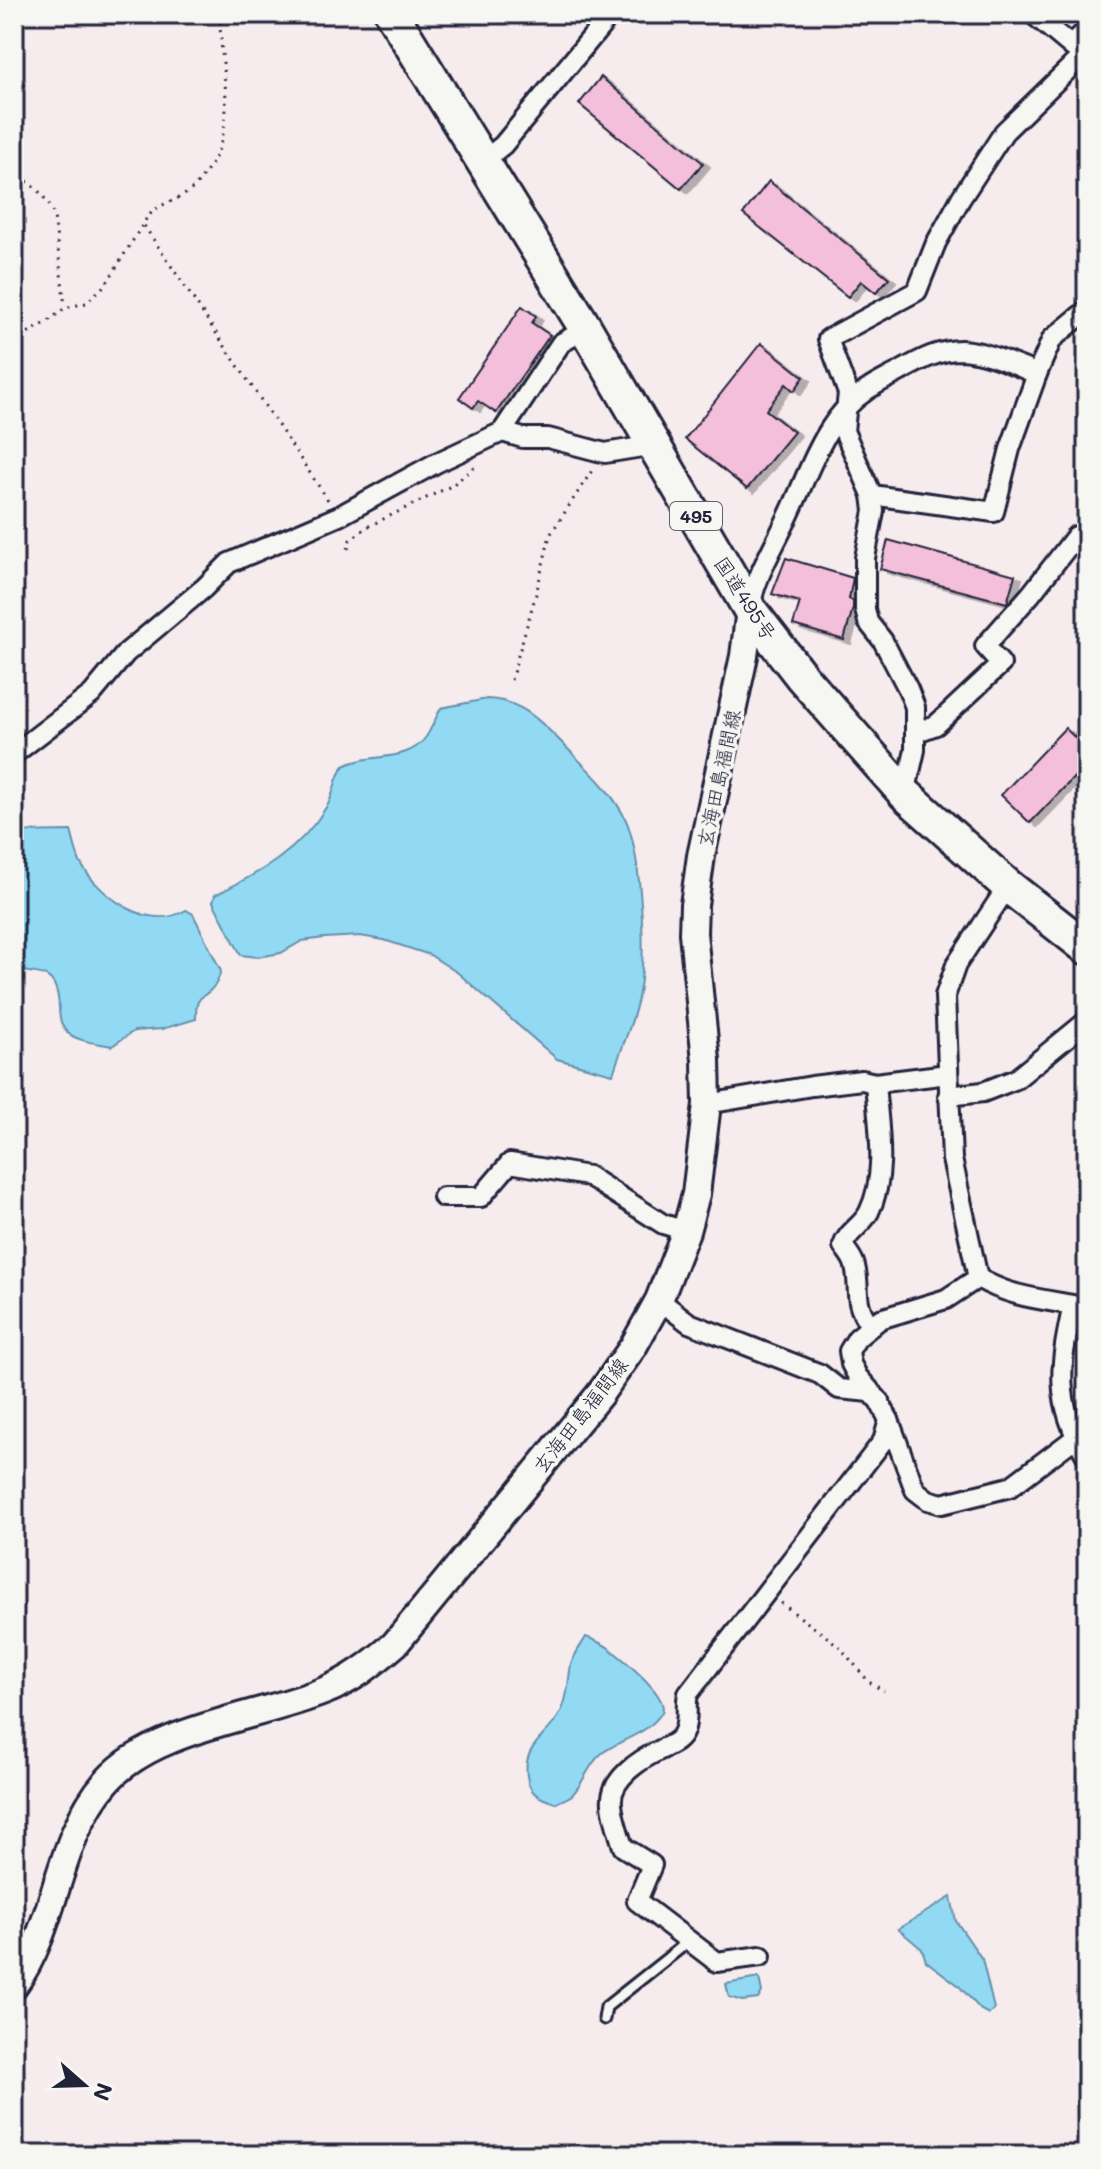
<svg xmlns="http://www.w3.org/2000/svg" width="1101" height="2169" viewBox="0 0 1101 2169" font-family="Mali,'Klee One',sans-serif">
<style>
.water{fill:#92daf4;stroke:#6590aa;stroke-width:2}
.building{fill:#f4bfda;stroke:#22223b;stroke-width:2;filter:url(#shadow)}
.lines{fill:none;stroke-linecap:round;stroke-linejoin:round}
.lane-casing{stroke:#22223b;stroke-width:15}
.street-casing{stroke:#22223b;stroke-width:24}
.secondary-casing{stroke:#22223b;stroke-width:32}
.highway-casing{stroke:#22223b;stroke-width:38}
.path{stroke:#22223b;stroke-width:3;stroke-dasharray:2 6;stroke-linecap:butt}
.lane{stroke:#f6f6f2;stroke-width:9}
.street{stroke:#f6f6f2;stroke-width:18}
.secondary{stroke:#f6f6f2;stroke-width:26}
.highway{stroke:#f6f6f2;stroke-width:32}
.labels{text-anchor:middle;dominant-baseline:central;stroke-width:7;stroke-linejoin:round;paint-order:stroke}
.shield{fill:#f6f6f2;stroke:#626272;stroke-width:2}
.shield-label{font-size:18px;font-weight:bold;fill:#22223b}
.street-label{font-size:20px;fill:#22223b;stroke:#f6f6f2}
</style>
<defs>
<filter id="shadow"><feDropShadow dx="7" dy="4" stdDeviation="0" flood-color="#0004"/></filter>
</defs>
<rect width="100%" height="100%" fill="#f6ebed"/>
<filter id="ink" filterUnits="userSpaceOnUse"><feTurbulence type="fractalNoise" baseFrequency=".0125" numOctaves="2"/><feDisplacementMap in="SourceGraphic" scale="16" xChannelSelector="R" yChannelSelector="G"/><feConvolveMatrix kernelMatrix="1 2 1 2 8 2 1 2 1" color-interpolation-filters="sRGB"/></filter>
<g filter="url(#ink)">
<!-- water -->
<g class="water">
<path d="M487 699C523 700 543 724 567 748 588 770 611 790 625 818 641 851 646 949 640 987 636 1016 622 1046 613 1074L557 1059 458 973 430 955 384 940 360 936 324 938 302 941 281 953 258 957 241 955 213 902 215 895C261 872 298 853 327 806 335 794 334 777 344 766 370 752 407 764 426 737 432 728 436 717 441 708Z"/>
<path d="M71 831C74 841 76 853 80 862 98 895 148 933 186 910L193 914 221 971C219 976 218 981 215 985 205 1000 195 991 196 1019L162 1029 134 1031 112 1046C98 1043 75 1042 65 1030 60 1024 59 1014 59 1007 57 972 45 974 14 970V832Z"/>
<path d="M586 1637C594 1640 602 1643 609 1648 621 1657 670 1697 662 1712 649 1734 620 1739 601 1754 588 1765 584 1783 572 1795 568 1798 560 1801 556 1803 539 1798 529 1794 527 1776 522 1742 552 1736 563 1707 569 1691 568 1680 571 1665 574 1654 581 1646 586 1637Z"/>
<polygon points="951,1897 956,1921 982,1959 994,2009 989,2014 981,2010 958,1985 926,1961 922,1949 898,1929"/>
<polygon points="759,1978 762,1992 758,1999 742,2001 729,1997 726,1984"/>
</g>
<!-- building -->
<g class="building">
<polygon points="601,77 703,163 681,189 579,104"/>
<polygon points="769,181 889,278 876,293 861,281 848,297 743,214"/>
<polygon points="522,306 536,316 532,323 550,335 496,413 478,401 473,408 459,398"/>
<polygon points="761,343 804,377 794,391 786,384 766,410 794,432 747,489 685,439"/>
<polygon points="888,540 1015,575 1007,603 880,569"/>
<polygon points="786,558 853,578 849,599 853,601 853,608 844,640 793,625 800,602 772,594"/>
<polygon points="1065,728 1087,749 1087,764 1030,823 1001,795"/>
</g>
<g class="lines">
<defs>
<polyline id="lane" points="604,2019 606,2007 688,1942"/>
<g id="street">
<polyline points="1033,14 1087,59"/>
<polyline points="1071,45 1087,30"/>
<polyline points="482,162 503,145 611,14"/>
<polyline points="502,432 561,343 586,329"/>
<polyline points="872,495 994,512 1010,449 1037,374 1052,339 1087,310"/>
<path d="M750 607C756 576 771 552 785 523 808 477 822 420 867 390 877 383 888 378 899 372 919 361 937 350 961 350 986 351 1014 365 1037 374"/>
<polyline points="917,732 936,725 1001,664 985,646 1031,594 1076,536 1087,542"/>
<polyline points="14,754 92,694 126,653 204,588 229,563 339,516 436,463 502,432 523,438 548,438 605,453 654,445"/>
<polyline points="905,794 915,750 915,707 908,689 883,641 868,622 865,609 865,558 874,511 872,495 844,431 848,393 828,339 917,291 936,243 961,198 1004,132 1083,55"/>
<path d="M1008 886 956 965 945 996 952 1159 978 1278C1008 1296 1039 1299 1073 1305 1060 1365 1053 1401 1087 1457"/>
<polyline points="948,1096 983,1092 1016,1079 1087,1021"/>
<polyline points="707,1104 812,1086 862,1080 875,1083 948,1074"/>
<polyline points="443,1197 481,1197 510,1163 588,1176 663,1224 686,1231"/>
<polyline points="659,1300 689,1323 820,1374 839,1389 870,1392"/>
<path d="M870 1325C851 1301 862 1286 854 1263 852 1257 847 1251 843 1246 847 1232 862 1226 869 1212 888 1173 878 1125 875 1083"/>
<polyline points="889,1420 915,1490 928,1500 942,1504 1010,1487 1075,1438"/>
<path d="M761 1956 717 1962 637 1901 652 1865 623 1847C619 1833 613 1818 612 1804 609 1779 641 1759 660 1750 670 1745 680 1742 684 1731 689 1719 685 1706 688 1694L883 1441 889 1420 879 1401 858 1377 851 1364 849 1351 857 1338 880 1319 946 1299 978 1278"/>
</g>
<path id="secondary" d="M14 1985C58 1924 56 1838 107 1781 153 1728 260 1717 324 1691 352 1680 373 1663 395 1644L600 1394 633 1347 659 1300 686 1231 696 1194 707 1104 706 1060 693 933 694 905 701 856 744 656 750 610"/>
<polyline id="highway" points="392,14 586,329 750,610 802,677 905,794 1008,886 1087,948"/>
</defs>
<!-- lane casing -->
<use href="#lane" class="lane-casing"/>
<!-- street casing -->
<use href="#street" class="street-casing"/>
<!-- secondary casing -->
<use href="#secondary" class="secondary-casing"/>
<!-- highway casing -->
<use href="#highway" class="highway-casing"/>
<!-- path -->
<g class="path">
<path d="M220 14C219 77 245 131 196 185 177 206 158 198 143 224L328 500"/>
<path d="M14 171C31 184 47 195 54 216L65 306"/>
<polyline points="14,340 46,323 65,308 86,303 106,284 143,224"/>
<polyline points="348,549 350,540 367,527 451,486 475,467"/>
<polyline points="511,680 536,594 550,535 593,469"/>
<polyline points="781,1603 839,1646 869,1682 884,1691"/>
</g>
<!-- lane -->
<use href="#lane" class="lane"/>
<!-- street -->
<use href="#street" class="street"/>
<!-- secondary -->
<use href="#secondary" class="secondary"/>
<!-- highway -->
<use href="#highway" class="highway"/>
</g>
</g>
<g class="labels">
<!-- shield labels -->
<rect class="shield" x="670" y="502" width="52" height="28" rx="6"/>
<g class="shield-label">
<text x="696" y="516">495</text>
</g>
<!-- street labels -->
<g class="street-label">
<text transform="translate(746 598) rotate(57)">国道495号</text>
<text transform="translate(718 778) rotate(-78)">玄海田島福間線</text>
<text transform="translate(580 1415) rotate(-52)">玄海田島福間線</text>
</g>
</g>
<!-- margin -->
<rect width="1101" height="2169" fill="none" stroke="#f6f6f2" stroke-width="48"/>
<rect x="24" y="24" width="1053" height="2121" fill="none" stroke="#22223b" stroke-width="3" filter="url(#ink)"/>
<!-- north arrow -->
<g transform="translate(84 2085) rotate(110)" stroke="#f6f6f2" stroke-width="6" paint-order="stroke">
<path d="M0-6L14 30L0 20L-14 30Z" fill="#22223b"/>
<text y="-12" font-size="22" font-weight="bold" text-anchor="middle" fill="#22223b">N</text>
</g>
</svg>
